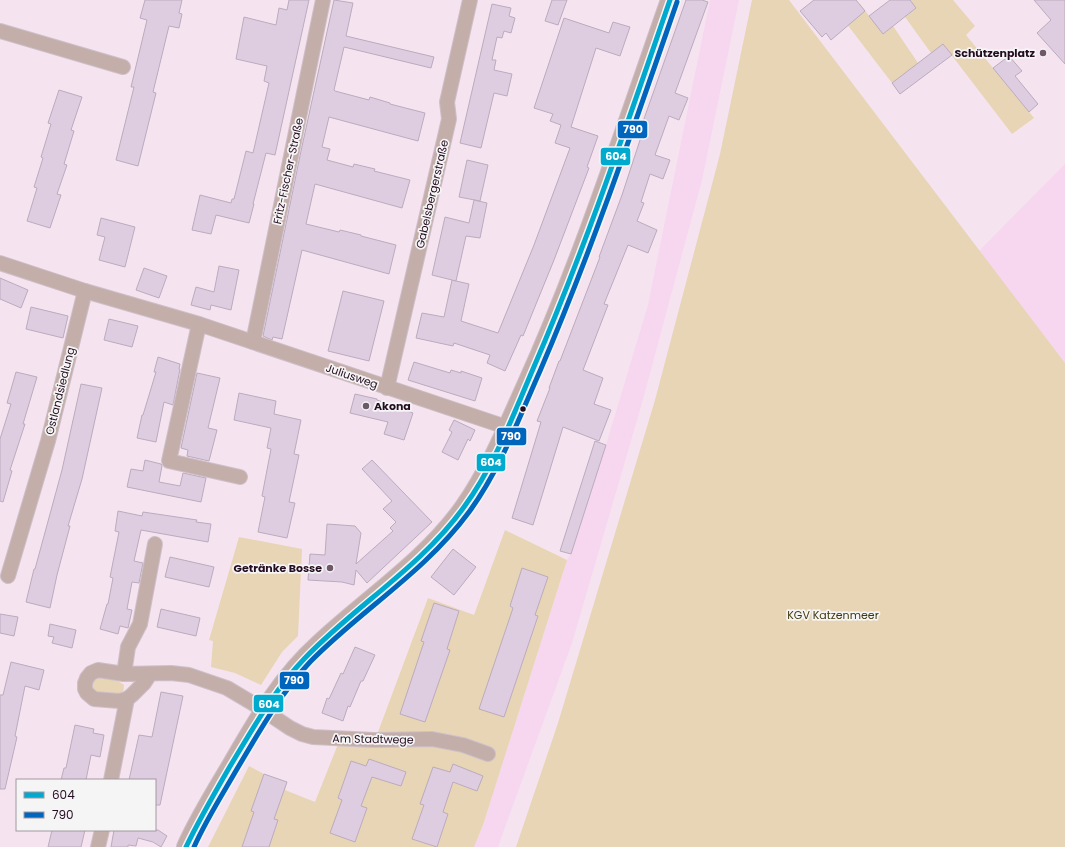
<svg xmlns="http://www.w3.org/2000/svg" width="1065" height="847" viewBox="0 0 1065 847" font-family="Poppins,sans-serif">
<style>
.built{fill:#f7d6ef}
.green{fill:#e7d5b5}
.building{fill:#decde0;stroke:#bbabbd}
.lines{fill:none;stroke-linecap:round;stroke-linejoin:round}
.minor-casing{stroke:#cebfca;stroke-width:16}
.tertiary-casing{stroke:#cebfca;stroke-width:20}
.minor{stroke:#c3aeaa;stroke-width:14}
.tertiary{stroke:#c3aeaa;stroke-width:18}
.bus-1-casing{stroke:#f5f5f5;stroke-width:8}
.bus-2-casing{stroke:#f5f5f5;stroke-width:8}
.bus-1{stroke:#00a9ce;stroke-width:5}
.bus-2{stroke:#0065bd;stroke-width:5}
.poi-dot{fill:#6e5869;stroke:#f5f5f5;stroke-width:1.5}
.bus-dot{fill:#250d21;stroke:#f5f5f5;stroke-width:1.5}
.labels{text-anchor:middle;dominant-baseline:central;stroke-width:3.5;stroke-linejoin:round;paint-order:stroke}
.poi-label{font-size:11px;font-weight:bold;fill:#250d21;stroke:#f5f5f5;text-anchor:end}
.street-label{font-size:11px;fill:#250d21;stroke:#f5f5f5}
.park-label{font-size:11px;fill:#42370c;stroke:#f5f5f5}
.line-badge{stroke:#f5f5f5;stroke-width:1.5}
.badge-label{font-size:11px;text-anchor:middle;font-weight:bold;fill:#fff}
</style>
<rect width="100%" height="100%" fill="#f5e4f0"/>
<!-- built -->
<g class="built">
<polygon points="710,0 739,0 702,180 642,403 572,643 504,830 498,847 474,847 483,825 567,560 571,554 606,445 648,305"/>
<polygon points="1065,164 1065,363 979,251"/>
</g>
<!-- green -->
<g class="green">
<polygon points="752,0 789,0 1065,363 1065,847 516,847 558,723 655,400 720,154"/>
<polygon points="910,0 953,0 975,26 966,35 1034,118 1012,134 943,44 931,53 905,17 916,8"/>
<polygon points="860,4 883,34 893,26 918,63 892,83 843,19"/>
<polygon points="505,530 567,560 483,825 474,847 208,847 249,766 264,774 287,782 285,790 315,802 340,739 375,740 428,598 474,615"/>
<polygon points="239,537 302,549 298,636 282,652 261,685 235,673 211,667 213,641 209,640"/>
<polygon points="98,677 118,681 124,685 123,695 95,694 92,690 92,680"/>
</g>
<!-- building -->
<g class="building">
<polygon points="145,0 182,0 179,13 182,14 179,28 169,26 153,92 156,93 138,166 116,160 134,87 131,87 147,20 140,18"/>
<polygon points="289,0 309,0 275,155 266,153 253,204 254,204 249,223 216,215 211,234 192,230 200,195 231,203 232,199 234,199 246,151 253,153 269,83 264,81 267,66 236,59 244,17 276,25 279,8 287,10"/>
<polygon points="334,0 353,3 346,36 434,57 431,68 344,47 334,90 335,91 369,100 370,97 390,103 390,104 425,113 418,141 329,117 322,147 330,149 327,160 353,167 354,164 375,169 374,171 410,180 402,208 315,184 306,224 339,232 340,230 361,235 361,236 396,245 389,274 302,250 282,339 273,337 272,340 263,336 301,151"/>
<polygon points="552,0 567,0 558,25 545,21"/>
<polygon points="686,0 702,0 708,2 675,93 688,98 679,120 669,116 655,155 670,160 663,179 650,174 641,202 644,203 637,221 657,230 648,253 628,245 604,304 608,305 583,370 603,378 594,404 611,410 599,441 563,427 533,525 512,518 541,422 537,421 550,388 549,388 559,361 560,361 600,257 599,257 622,195 642,134 639,133"/>
<polygon points="814,0 856,0 865,11 831,40 826,33 822,37 800,11"/>
<polygon points="890,0 910,0 916,8 883,34 869,16"/>
<polygon points="1034,0 1065,0 1065,64 1037,33 1051,20"/>
<polygon points="492,4 511,8 509,16 515,18 511,33 504,31 502,38 497,37 492,60 496,60 494,70 512,74 507,96 494,93 481,148 460,143"/>
<polygon points="564,18 609,33 613,22 630,27 620,56 596,48 571,127 598,136 587,167 589,168 554,260 523,336 521,335 505,371 487,363 490,355 454,343 453,346 416,338 422,313 444,317 452,280 469,284 461,321 498,333 534,245 570,148 555,143 561,125 550,121 553,114 534,108"/>
<polygon points="943,44 952,55 900,94 892,83"/>
<polygon points="1009,56 1022,71 1015,76 1038,104 1029,112 993,68"/>
<polygon points="59,90 82,97 71,130 74,131 64,164 67,165 57,194 61,195 50,228 27,221 37,188 34,187 43,158 41,157 51,124 48,123"/>
<polygon points="467,160 488,165 480,201 459,197"/>
<polygon points="474,200 487,203 480,238 466,236 456,281 432,275 445,217 469,223"/>
<polygon points="101,218 135,227 125,267 99,260 105,237 97,235"/>
<polygon points="219,266 239,270 231,310 211,305 210,310 191,305 196,287 214,292"/>
<polygon points="144,268 167,276 159,298 136,290"/>
<polygon points="0,278 28,290 21,308 0,299"/>
<polygon points="343,291 384,301 369,361 328,351"/>
<polygon points="31,307 68,316 63,338 26,329"/>
<polygon points="109,319 138,326 132,347 104,340"/>
<polygon points="158,357 180,364 179,369 180,369 173,405 164,402 156,442 137,438 142,415 143,415 156,372 154,372"/>
<polygon points="414,362 450,373 451,370 461,373 461,371 482,378 475,401 408,380"/>
<polygon points="16,372 37,377 23,424 25,424 10,470 12,471 3,502 0,501 0,439 11,404 7,403"/>
<polygon points="197,373 220,378 208,428 217,430 209,461 187,456 188,450 181,448"/>
<polygon points="81,384 102,388 82,479 68,526 70,526 57,575 50,608 26,602 34,569 35,569 62,470"/>
<polygon points="239,393 276,401 274,414 301,420 294,454 299,455 289,502 295,503 287,538 258,532 265,497 262,496 271,449 267,448 271,428 234,420"/>
<polygon points="355,394 377,399 377,400 413,413 404,440 384,434 388,422 350,413"/>
<polygon points="454,420 475,430 470,441 468,439 458,460 442,452 452,432 449,430"/>
<polygon points="595,441 606,445 571,554 560,551"/>
<polygon points="145,460 161,464 162,466 159,482 180,486 183,473 206,478 201,502 127,487 131,469 143,471"/>
<polygon points="372,460 432,522 367,583 356,570 354,585 342,582 308,580 310,554 325,555 327,524 355,526 361,533 356,564 393,531 390,528 396,522 383,509 392,501 362,469"/>
<polygon points="118,511 142,516 143,512 197,520 196,522 211,524 208,542 141,530 134,561 143,563 139,583 132,582 127,609 132,610 128,628 120,626 118,634 100,629 107,604 108,604 113,578 110,577 119,532 115,531"/>
<polygon points="453,549 476,567 454,595 431,577"/>
<polygon points="170,557 214,567 209,587 165,577"/>
<polygon points="522,568 548,577 535,615 538,616 504,717 479,709 513,608 510,606"/>
<polygon points="434,603 459,611 447,649 450,650 425,722 400,714 424,642 421,641"/>
<polygon points="161,609 200,618 196,636 157,627"/>
<polygon points="0,614 18,617 14,636 0,633"/>
<polygon points="50,624 76,630 72,648 52,643 54,637 48,636"/>
<polygon points="355,647 375,655 363,681 361,681 350,707 348,706 343,721 322,713 327,698 329,699 341,673 343,674"/>
<polygon points="11,662 44,670 39,690 25,686 15,736 17,737 5,789 0,789 0,695 3,695"/>
<polygon points="161,692 183,696 160,805 155,805 155,780 129,780 139,735 152,737"/>
<polygon points="75,725 94,729 93,733 104,735 100,757 91,755 86,780 61,780 64,768 66,768"/>
<polygon points="369,759 406,772 401,786 372,777 361,806 367,808 355,842 330,833 342,800 338,798 351,761 366,766"/>
<polygon points="453,764 483,776 477,791 453,782 443,812 448,814 437,847 412,839 424,805 420,804 433,767 450,772"/>
<polygon points="264,774 287,782 274,819 278,820 269,847 242,847 254,812 251,811"/>
<polygon points="52,830 85,830 81,847 48,847"/>
<polygon points="114,830 158,830 167,836 161,847 153,842 138,838 136,846 128,845 128,847 111,847"/>
</g>
<g class="lines">
<defs>
<g id="minor">
<polyline points="0,31 123,67"/>
<polyline points="0,263 85,291 199,324 506,427"/>
<polyline points="199,324 169,461 240,477"/>
<polyline points="253,342 323,0"/>
<polyline points="387,388 449,119 447,102 470,0"/>
<polyline points="8,576 48,441 85,291"/>
<polyline points="124,674 128,647 140,624 155,544"/>
<polyline points="150,674 144,683 132,695 127,699 119,701 94,699 87,693 85,689 85,683 87,678 91,673 98,670 124,674 171,673 189,675 227,688 254,704 290,728 302,734 313,737 374,740 432,739 463,745 488,754"/>
<polyline points="111,780 127,699"/>
<polyline points="98,847 102,830"/>
</g>
<path id="tertiary" d="M186 847C198 820 214 794 229 769 255 724 280 679 319 644 367 599 426 561 464 507 490 470 508 425 527 383 583 259 625 128 670 0"/>
</defs>
<!-- minor casing -->
<use href="#minor" class="minor-casing"/>
<!-- tertiary casing -->
<use href="#tertiary" class="tertiary-casing"/>
<!-- minor -->
<use href="#minor" class="minor"/>
<!-- tertiary -->
<use href="#tertiary" class="tertiary"/>
<defs>
<path id="bus-1" d="M186 847C199 820 214 794 229 768 252 730 274 690 305 658 356 605 421 567 464 507 494 466 513 416 533 369 585 249 627 124 670 0"/>
<path id="bus-2" d="M194 847C206 820 222 795 237 769 259 732 280 694 310 662 361 610 425 572 469 512 500 470 519 418 540 371 592 250 634 126 677 2"/>
</defs>
<!-- bus-1 casing -->
<use href="#bus-1" class="bus-1-casing"/>
<!-- bus-2 casing -->
<use href="#bus-2" class="bus-2-casing"/>
<!-- bus-1 -->
<use href="#bus-1" class="bus-1"/>
<!-- bus-2 -->
<use href="#bus-2" class="bus-2"/>
</g>
<!-- markers -->
<g class="poi-dot">
<circle cx="1043" cy="53" r="4"/>
<circle cx="366" cy="406" r="4"/>
<circle cx="330" cy="568" r="4"/>
</g>
<circle class="bus-dot" cx="523" cy="409" r="3.5"/>
<g class="labels">
<!-- poi labels -->
<g class="poi-label">
<text x="1035" y="53">Schützenplatz</text>
<text x="374" y="406" text-anchor="start">Akona</text>
<text x="322" y="568">Getränke Bosse</text>
</g>
<!-- street labels -->
<g class="street-label">
<text transform="translate(288 171) rotate(-78)">Fritz-Fischer-Straße</text>
<text transform="translate(432 194) rotate(-77)">Gabelsbergerstraße</text>
<text transform="translate(352 376) rotate(19)">Juliusweg</text>
<text transform="translate(60 391) rotate(-76)">Ostlandsiedlung</text>
<text transform="translate(373 739) rotate(1)">Am Stadtwege</text>
</g>
<!-- park labels -->
<g class="park-label">
<text x="833" y="615">KGV Katzenmeer</text>
</g>
</g>
<g class="line-badge">
<rect x="617" y="120" width="31" height="19" rx="4" fill="#0065bd"/>
<rect x="600" y="147" width="31" height="19" rx="4" fill="#00a9ce"/>
<rect x="496" y="427" width="31" height="19" rx="4" fill="#0065bd"/>
<rect x="476" y="453" width="30" height="19" rx="4" fill="#00a9ce"/>
<rect x="279" y="671" width="31" height="19" rx="4" fill="#0065bd"/>
<rect x="253" y="694" width="31" height="19" rx="4" fill="#00a9ce"/>
</g>
<g class="badge-label">
<text x="633" y="133">790</text>
<text x="616" y="160">604</text>
<text x="511" y="440">790</text>
<text x="491" y="466">604</text>
<text x="294" y="684">790</text>
<text x="269" y="708">604</text>
</g>
<!-- legend -->
<rect x="16" y="779" width="140" height="52" fill="#f5f5f5" stroke="#a298a0"/>
<rect x="24" y="792" width="20" height="6" fill="#00a9ce" stroke="#a298a0"/>
<text x="52" y="799" font-size="12" fill="#250d21">604</text>
<rect x="24" y="812" width="20" height="6" fill="#0065bd" stroke="#a298a0"/>
<text x="52" y="819" font-size="12" fill="#250d21">790</text>
</svg>
